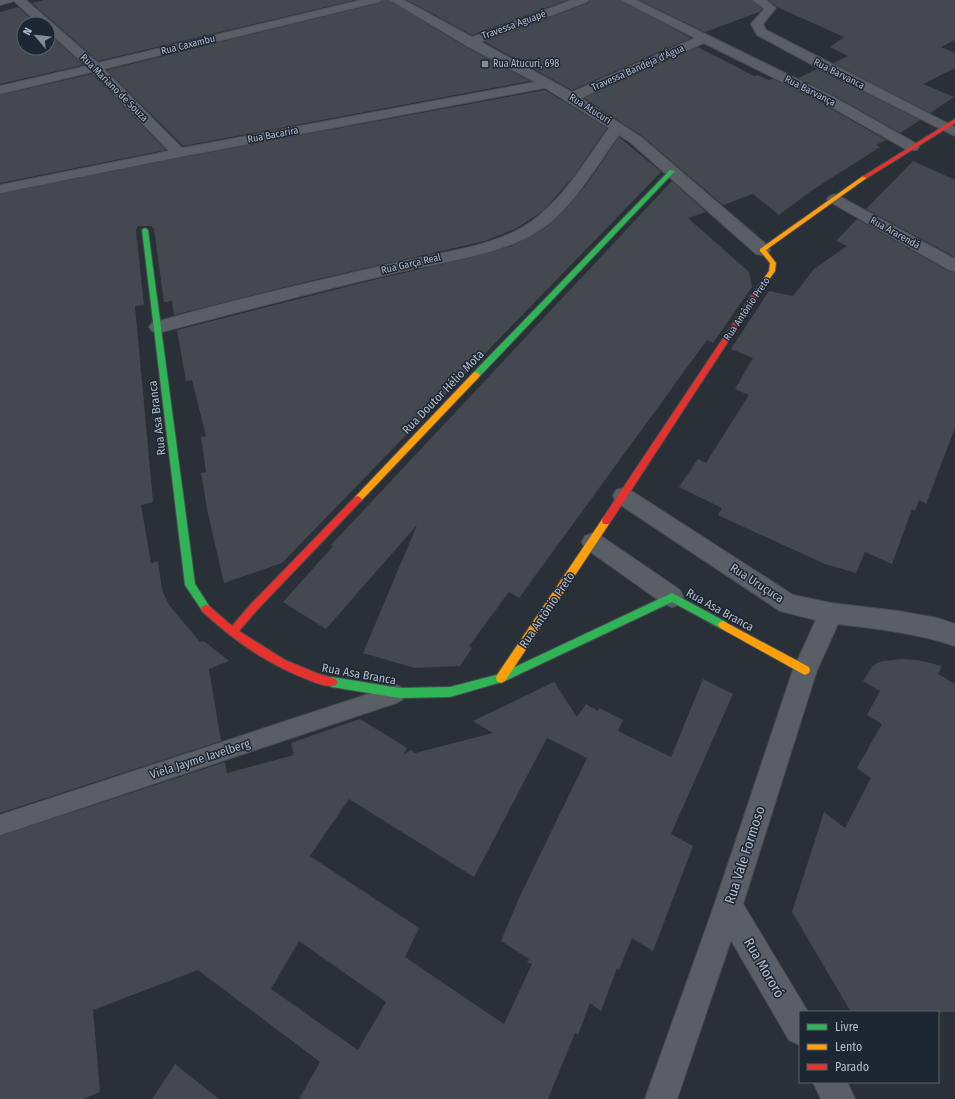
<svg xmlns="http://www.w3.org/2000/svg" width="955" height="1099" viewBox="0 0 955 1099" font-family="'Fira Sans Condensed',sans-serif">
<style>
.building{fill:#444950;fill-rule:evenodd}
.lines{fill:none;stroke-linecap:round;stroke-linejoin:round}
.lane-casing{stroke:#484c53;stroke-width:2}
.street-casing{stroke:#484c53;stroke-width:2}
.fast-casing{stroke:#484c53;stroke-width:2}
.slow-casing{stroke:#484c53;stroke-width:2}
.jam-casing{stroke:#484c53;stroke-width:2}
.lane{fill:#5a5e66;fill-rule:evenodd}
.street{fill:#5a5e66;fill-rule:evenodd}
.fast{fill:#30b455;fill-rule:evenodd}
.slow{fill:#ff9f0a;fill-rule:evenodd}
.jam{fill:#e5322d;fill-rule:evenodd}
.poi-dot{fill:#848b96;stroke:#1d2633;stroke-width:1.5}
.labels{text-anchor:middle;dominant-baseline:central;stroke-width:3;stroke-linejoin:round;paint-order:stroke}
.far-street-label{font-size:10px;fill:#b4bcc9;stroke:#1d2633}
.far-poi-label{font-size:10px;fill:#b4bcc9;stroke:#1d2633;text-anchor:start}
.street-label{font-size:12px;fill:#b4bcc9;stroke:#1d2633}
.near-street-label{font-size:14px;fill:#b4bcc9;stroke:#1d2633}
</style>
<rect width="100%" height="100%" fill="#2a3038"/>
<!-- building -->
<g class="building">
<polygon points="44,0 355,0 98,61 32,3"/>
<polygon points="382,0 389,0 464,46 530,81 183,146 107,70 379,3"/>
<polygon points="407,0 568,0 472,35"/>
<polygon points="590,0 620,0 691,38 572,90 485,42 588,3"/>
<polygon points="639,0 752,0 762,9 759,12 705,32"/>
<polygon points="768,0 955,0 955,40 941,47 955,53 955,68 923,84 954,97 930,113 833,63 848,56 830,47 844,37 777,7"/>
<polygon points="18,7 37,24 24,24 24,48 48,48 48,33 83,65 0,84 0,12"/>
<polygon points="698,47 754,76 758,75 768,80 773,79 823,104 886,140 876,145 880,147 811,191 779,215 753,194 723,205 642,136 584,98"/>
<polygon points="817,69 819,70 920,120 900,133 835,96 798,78"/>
<polygon points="92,74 166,150 0,183 0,95"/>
<polygon points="545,90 607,128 573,177 543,211 517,228 485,241 305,282 174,315 172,301 164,302 154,229 151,226 138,226 136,230 144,305 135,306 153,502 141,505 151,563 158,561 162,590 169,605 200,642 204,641 229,661 209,669 221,741 0,813 0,194 179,158"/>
<polygon points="619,137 661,172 282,563 224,583 208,514 201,473 206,472 201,437 206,436 192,380 186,381 177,330 369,281 474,257 512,246 544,229 566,209 586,185"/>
<polygon points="913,161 955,180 955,257 866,209"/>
<polygon points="672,181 706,212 688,218 749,272 752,287 713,343 707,340 519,598 509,592 469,646 472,648 460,666 415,668 363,653 417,525 326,629 283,602 334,545 330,546"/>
<polygon points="857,219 948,271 955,272 955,428 926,504 919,500 915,511 912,509 892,564 865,552 856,573 825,564 735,523 718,515 722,508 679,487 698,459 706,463 749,395 735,389 753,358 731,349 769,291 793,296 814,269 847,246 836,241"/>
<polygon points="902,659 918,660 942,666 938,674 955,684 955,1012 851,1012 792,912 824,812 845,828 871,778 857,768 882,724 867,715 880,691 863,681 872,667 877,663 884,661"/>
<path d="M703 679 733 694 671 834 693 846 653 951 632 938 619 970 617 968 601 1011 590 1003 578 1035 575 1033 548 1099H299L320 1062 198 970 93 1010 100 1092 83 1099H0V836L225 762 227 773 294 755 291 743 360 719 407 748 404 754 411 750 415 753 493 733 473 721 554 682 577 717 586 704 598 711 599 708 623 720 618 731 671 757ZM547 738 587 758 519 898 501 941 529 959 527 962 532 964 504 1024 405 957 419 928 310 856 349 799 474 877ZM299 941 386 1002 358 1050 271 989Z"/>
<polygon points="175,1064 219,1099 152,1099"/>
</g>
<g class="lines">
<defs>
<polygon id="lane" points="396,685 402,688 405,694 402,700 396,703 0,835 0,815"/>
<g id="street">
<path d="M0 0H26L98 63 361 0H381L379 2 104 69 182 148 535 82 465 45 390 0H404L472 37 572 0H589L587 2 481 42 572 92 695 38 621 0H636L834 97 917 144 919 147 917 150H907L824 103 704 43 581 98 641 137 768 246 770 250 768 254 762 255 756 254 631 143 619 135C596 166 575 205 543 228 507 254 442 262 399 272 318 291 238 312 158 333L152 331 149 327 152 323C233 300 316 281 399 262 440 252 497 247 532 221 564 198 586 160 609 128L545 88 179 157 0 193V185L169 151 92 72 0 94V86L86 66 48 31V24H39L14 1 0 5Z"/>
<polygon points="753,0 766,0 776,8 763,24 766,30 955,127 955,136 820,69 757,35 751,24 764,9"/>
<polygon points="835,194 955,259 955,271 949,270 830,202 827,199 830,196"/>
<path d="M623 488 630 490 793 595 831 603 898 611 937 618 955 624V646C917 633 877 629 838 624L817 670 743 904 808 1012H800V1045L789 1040 731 940 677 1099H645L714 906 793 670 816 620 780 611 616 502 613 496 616 490Z"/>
<polygon points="593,533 601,536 680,590 683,597 680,604 672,607 664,604 585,548 582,542 585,536"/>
<polygon points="813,1082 847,1082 855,1099 821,1099"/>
</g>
<g id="fast">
<polygon points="670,170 675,171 479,377 473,377 473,373"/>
<polygon points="145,228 148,230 195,584 211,609 209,612 206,613 203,612 185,585 142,230"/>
<polygon points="672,593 726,622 728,625 726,628 723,629 720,628 672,602 505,681 450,697 399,698 332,687 328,685 327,682 328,679 332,677 399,688 450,687 500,674"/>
</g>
<g id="slow">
<polygon points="863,176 868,177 766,250 776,263 775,271 760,293 756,293 755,291 769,271 770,263 760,251 760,249"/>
<polygon points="476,372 480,375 479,377 361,501 355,501 354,499 355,497 473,373"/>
<polygon points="606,517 609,518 610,521 609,524 505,681 501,683 497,681 496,678 497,675 603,518"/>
<polygon points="723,621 809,667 810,670 809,673 805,675 801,673 720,628 718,625 720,622"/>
</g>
<g id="jam">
<polygon points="955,119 955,123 867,178 862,177"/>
<polygon points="756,289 758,289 761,291 609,524 603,524 602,521 603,518"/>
<path d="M358 496 362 499 361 501 258 609 239 631 285 660 316 673 336 679 337 682 336 685C328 688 316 683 309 680 269 665 234 641 203 612L201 609 203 606 206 605 209 606 232 626 252 603 355 497Z"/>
</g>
</defs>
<!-- lane casing -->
<use href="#lane" class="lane-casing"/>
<!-- street casing -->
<use href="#street" class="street-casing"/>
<!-- fast casing -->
<use href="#fast" class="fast-casing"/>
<!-- slow casing -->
<use href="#slow" class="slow-casing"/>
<!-- jam casing -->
<use href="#jam" class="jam-casing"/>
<!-- lane -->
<use href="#lane" class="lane"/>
<!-- street -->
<use href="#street" class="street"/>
<!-- fast -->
<use href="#fast" class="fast"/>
<!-- slow -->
<use href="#slow" class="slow"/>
<!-- jam -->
<use href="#jam" class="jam"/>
</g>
<!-- markers -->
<rect class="poi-dot" x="481" y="60" width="8" height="8" rx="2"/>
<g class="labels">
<!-- far-street labels -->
<g class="far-street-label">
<text transform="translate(514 25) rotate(-20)">Travessa Aguapé</text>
<text transform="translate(188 45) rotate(-14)">Rua Caxambu</text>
<text transform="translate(638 68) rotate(-24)">Travessa Bandeja d'Água</text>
<text transform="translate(839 74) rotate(27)">Rua Barvanca</text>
<text transform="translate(114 88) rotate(45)">Rua Mariano de Souza</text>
<text transform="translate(810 91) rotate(27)">Rua Barvança</text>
<text transform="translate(590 109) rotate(32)">Rua Atucuri</text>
<text transform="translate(273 135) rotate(-11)">Rua Bacarira</text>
<text transform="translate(895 233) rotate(29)">Rua Ararendá</text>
<text transform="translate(411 264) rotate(-13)">Rua Garça Real</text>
<text transform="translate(747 309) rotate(-56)">Rua Antônio Preto</text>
</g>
<!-- far-poi labels -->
<g class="far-poi-label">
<text x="493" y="64">Rua Atucuri, 698</text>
</g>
<!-- street labels -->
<g class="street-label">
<text transform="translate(443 392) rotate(-46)">Rua Doutor Hélio Mota</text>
<text transform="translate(157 418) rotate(-97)">Rua Asa Branca</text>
<text transform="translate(757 583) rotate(33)">Rua Uruçuca</text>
<text transform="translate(547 610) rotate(-56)">Rua Antônio Preto</text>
<text transform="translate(720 610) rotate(29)">Rua Asa Branca</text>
<text transform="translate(359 674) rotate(10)">Rua Asa Branca</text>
<text transform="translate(200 759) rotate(-18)">Viela Jayme Iavelberg</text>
</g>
<!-- near-street labels -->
<g class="near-street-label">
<text transform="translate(745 855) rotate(-72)">Rua Vale Formoso</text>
<text transform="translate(764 968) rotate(60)">Rua Mororó</text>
</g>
</g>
<!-- legend -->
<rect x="799" y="1011" width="140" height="72" fill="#1d2633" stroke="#59626f"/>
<rect x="807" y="1024" width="20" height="6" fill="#30b455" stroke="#59626f"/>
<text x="835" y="1031" font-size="12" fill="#b4bcc9">Livre</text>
<rect x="807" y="1044" width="20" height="6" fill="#ff9f0a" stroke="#59626f"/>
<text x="835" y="1051" font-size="12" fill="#b4bcc9">Lento</text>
<rect x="807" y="1064" width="20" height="6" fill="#e5322d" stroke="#59626f"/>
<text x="835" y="1071" font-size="12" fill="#b4bcc9">Parado</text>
<!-- north arrow -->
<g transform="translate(36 36) rotate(298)"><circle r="19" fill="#1d2633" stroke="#59626f"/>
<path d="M0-3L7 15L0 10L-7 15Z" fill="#848b96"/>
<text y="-6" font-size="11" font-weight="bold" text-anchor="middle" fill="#b4bcc9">N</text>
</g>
</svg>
